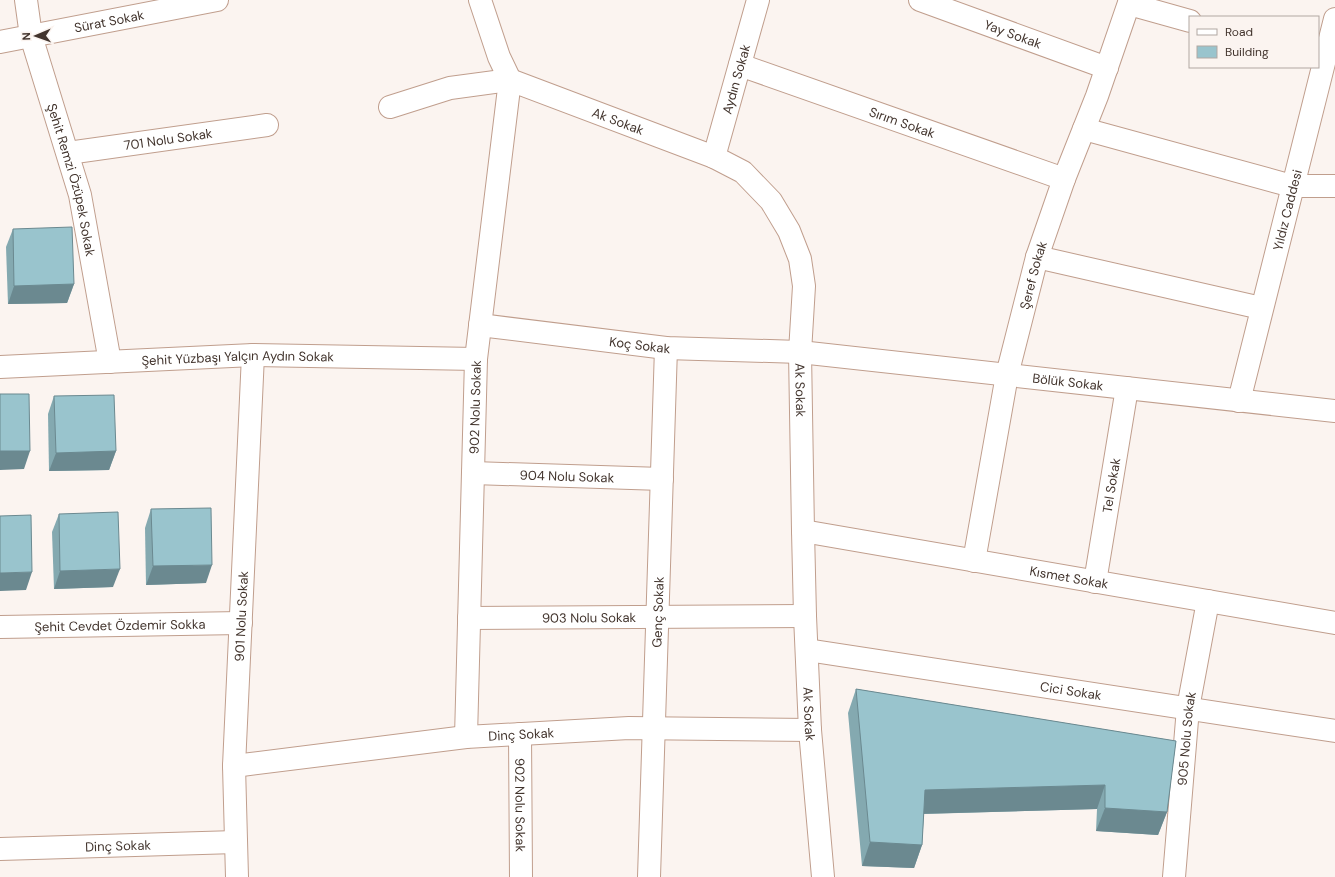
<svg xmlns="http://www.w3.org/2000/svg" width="1335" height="877" viewBox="0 0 1335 877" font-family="'DM Sans',sans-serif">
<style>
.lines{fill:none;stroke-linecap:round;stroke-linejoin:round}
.street-casing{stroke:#c09e8d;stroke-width:24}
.street{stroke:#fff;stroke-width:22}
.wall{fill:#84a9b0}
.shaded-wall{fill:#6b8990}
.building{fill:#99c4cd;stroke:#6b8990}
.labels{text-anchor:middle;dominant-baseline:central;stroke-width:3;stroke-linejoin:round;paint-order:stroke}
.street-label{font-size:13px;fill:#42342d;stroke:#fbf4f0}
</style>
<rect width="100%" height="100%" fill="#fbf4f0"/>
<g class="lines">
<defs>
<g id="street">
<path id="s1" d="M26 0 31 36 80 195 110 362"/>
<polyline points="480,0 499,57 510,80"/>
<path id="s2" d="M920 0 1107 68"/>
<polyline points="1129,4 1190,21"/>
<path id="s3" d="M0 42 217 0"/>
<path id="s4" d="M740 65 1064 179"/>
<path id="s5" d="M390 107 450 88 510 80 714 157 743 172 771 201 789 231 800 259 804 286 800 352 803 531 805 616 810 730 823 877"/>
<polyline points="1084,129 1292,186 1335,186"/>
<path id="s6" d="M68 153 267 125"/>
<path id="s7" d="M714 157 758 0"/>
<polyline points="1037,257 1261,308"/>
<path id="s8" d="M480 325 666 348 800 352 1335 411"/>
<path id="s9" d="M0 367 253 355 476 359"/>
<path id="s10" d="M1239 401 1335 19"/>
<path id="s11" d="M473 473 662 479"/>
<path id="s12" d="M803 531 1335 623"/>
<path id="s13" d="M974 561 1007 375 1037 257 1064 179 1097 96 1130 0"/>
<path id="s14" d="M1095 582 1127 388"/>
<path id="s15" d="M469 618 805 616"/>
<path id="s16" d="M0 627 241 623"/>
<path id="s17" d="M807 650 1335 731"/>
<path id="s18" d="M520 734 521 877"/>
<path id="s19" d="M466 737 476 359 510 80"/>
<path id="s20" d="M234 766 466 737 629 728 810 730"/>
<path id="s21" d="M0 849 236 842"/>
<path id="s22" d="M237 877 234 766 253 355"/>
<path id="s23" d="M649 877 666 348"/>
<path id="s24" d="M1174 877 1188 708 1208 601"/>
</g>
</defs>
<!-- street casing -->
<use href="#street" class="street-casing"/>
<!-- street -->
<use href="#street" class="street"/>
</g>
<!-- wall -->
<g class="wall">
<polygon points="13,229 74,284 67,303 8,304 6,247"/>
<polygon points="54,396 116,451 109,470 49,471 48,414"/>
<polygon points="151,509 206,583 146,585 145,528"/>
<polygon points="59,514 113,587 54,589 52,532"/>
<polygon points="856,689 1176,741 1167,812 1158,835 1096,831 1097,809 924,814 922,845 914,868 862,866 848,713"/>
</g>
<!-- shaded-wall -->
<g class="shaded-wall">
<polygon points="74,284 67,303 8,304 14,286"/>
<polygon points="0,451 30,451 24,469 0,470"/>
<polygon points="116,451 109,470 49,471 56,453"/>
<polygon points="212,565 206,583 146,585 153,566"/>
<polygon points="120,569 113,587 54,589 60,571"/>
<polygon points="32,572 26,590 0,591 0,573"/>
<polygon points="1105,785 1097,809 916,814 925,790"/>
<polygon points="1105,808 1167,812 1158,835 1096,831"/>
<polygon points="870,842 922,845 914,868 862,866"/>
</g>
<!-- building -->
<g class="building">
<polygon points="72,227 74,284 14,286 13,229"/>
<polygon points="0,394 29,394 30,451 0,451"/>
<polygon points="114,395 116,451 56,453 54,396"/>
<polygon points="211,508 212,565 153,566 151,509"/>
<polygon points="118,512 120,569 60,571 59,514"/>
<polygon points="31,515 32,572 0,573 0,516"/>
<polygon points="856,689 1176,741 1167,812 1105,808 1105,785 925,790 922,845 870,842"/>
</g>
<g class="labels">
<!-- street labels -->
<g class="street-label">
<text stroke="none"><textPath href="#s3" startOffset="111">Sürat Sokak</textPath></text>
<text stroke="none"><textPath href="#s2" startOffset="99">Yay Sokak</textPath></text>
<text stroke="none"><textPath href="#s7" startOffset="81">Aydın Sokak</textPath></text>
<text stroke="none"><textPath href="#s5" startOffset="239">Ak Sokak</textPath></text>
<text stroke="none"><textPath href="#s4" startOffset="172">Sırım Sokak</textPath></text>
<text stroke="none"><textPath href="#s6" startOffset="101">701 Nolu Sokak</textPath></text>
<text stroke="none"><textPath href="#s1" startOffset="186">Şehit Remzi Özüpek Sokak</textPath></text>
<text stroke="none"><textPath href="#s10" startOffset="197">Yıldız Caddesi</textPath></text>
<text stroke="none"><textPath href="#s13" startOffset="292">Şeref Sokak</textPath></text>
<text stroke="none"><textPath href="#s8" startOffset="161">Koç Sokak</textPath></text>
<text stroke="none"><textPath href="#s9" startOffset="238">Şehit Yüzbaşı Yalçın Aydın Sokak</textPath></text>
<text stroke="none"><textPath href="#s8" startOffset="591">Bölük Sokak</textPath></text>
<text stroke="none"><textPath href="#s5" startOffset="611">Ak Sokak</textPath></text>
<text stroke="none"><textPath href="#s19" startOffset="330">902 Nolu Sokak</textPath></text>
<text stroke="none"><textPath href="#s11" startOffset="94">904 Nolu Sokak</textPath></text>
<text stroke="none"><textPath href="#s14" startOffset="98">Tel Sokak</textPath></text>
<text stroke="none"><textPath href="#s12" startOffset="270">Kısmet Sokak</textPath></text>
<text stroke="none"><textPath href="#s23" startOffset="265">Genç Sokak</textPath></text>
<text stroke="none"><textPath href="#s22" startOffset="261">901 Nolu Sokak</textPath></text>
<text stroke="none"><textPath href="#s15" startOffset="120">903 Nolu Sokak</textPath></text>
<text stroke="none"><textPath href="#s16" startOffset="120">Şehit Cevdet Özdemir Sokka</textPath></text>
<text stroke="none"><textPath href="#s17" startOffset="267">Cici Sokak</textPath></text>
<text stroke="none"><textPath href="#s5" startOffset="935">Ak Sokak</textPath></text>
<text stroke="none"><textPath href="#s20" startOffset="289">Dinç Sokak</textPath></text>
<text stroke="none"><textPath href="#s24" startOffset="139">905 Nolu Sokak</textPath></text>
<text stroke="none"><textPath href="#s18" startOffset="71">902 Nolu Sokak</textPath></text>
<text stroke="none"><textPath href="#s21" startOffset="118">Dinç Sokak</textPath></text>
</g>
</g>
<!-- legend -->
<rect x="1189" y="16" width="130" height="52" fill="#fbf4f0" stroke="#b1a7a2"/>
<rect x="1197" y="29" width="20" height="6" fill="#ffffff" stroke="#b1a7a2"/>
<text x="1225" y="36" font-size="12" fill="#42342d">Road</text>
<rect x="1197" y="46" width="20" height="12" fill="#99c4cd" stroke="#b1a7a2"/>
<text x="1225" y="56" font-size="12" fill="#42342d">Building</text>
<!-- north arrow -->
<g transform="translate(36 36) rotate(268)" stroke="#fbf4f0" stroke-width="3" paint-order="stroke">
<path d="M0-3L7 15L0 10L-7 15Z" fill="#42342d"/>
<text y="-6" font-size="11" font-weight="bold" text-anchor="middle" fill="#42342d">N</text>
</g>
</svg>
